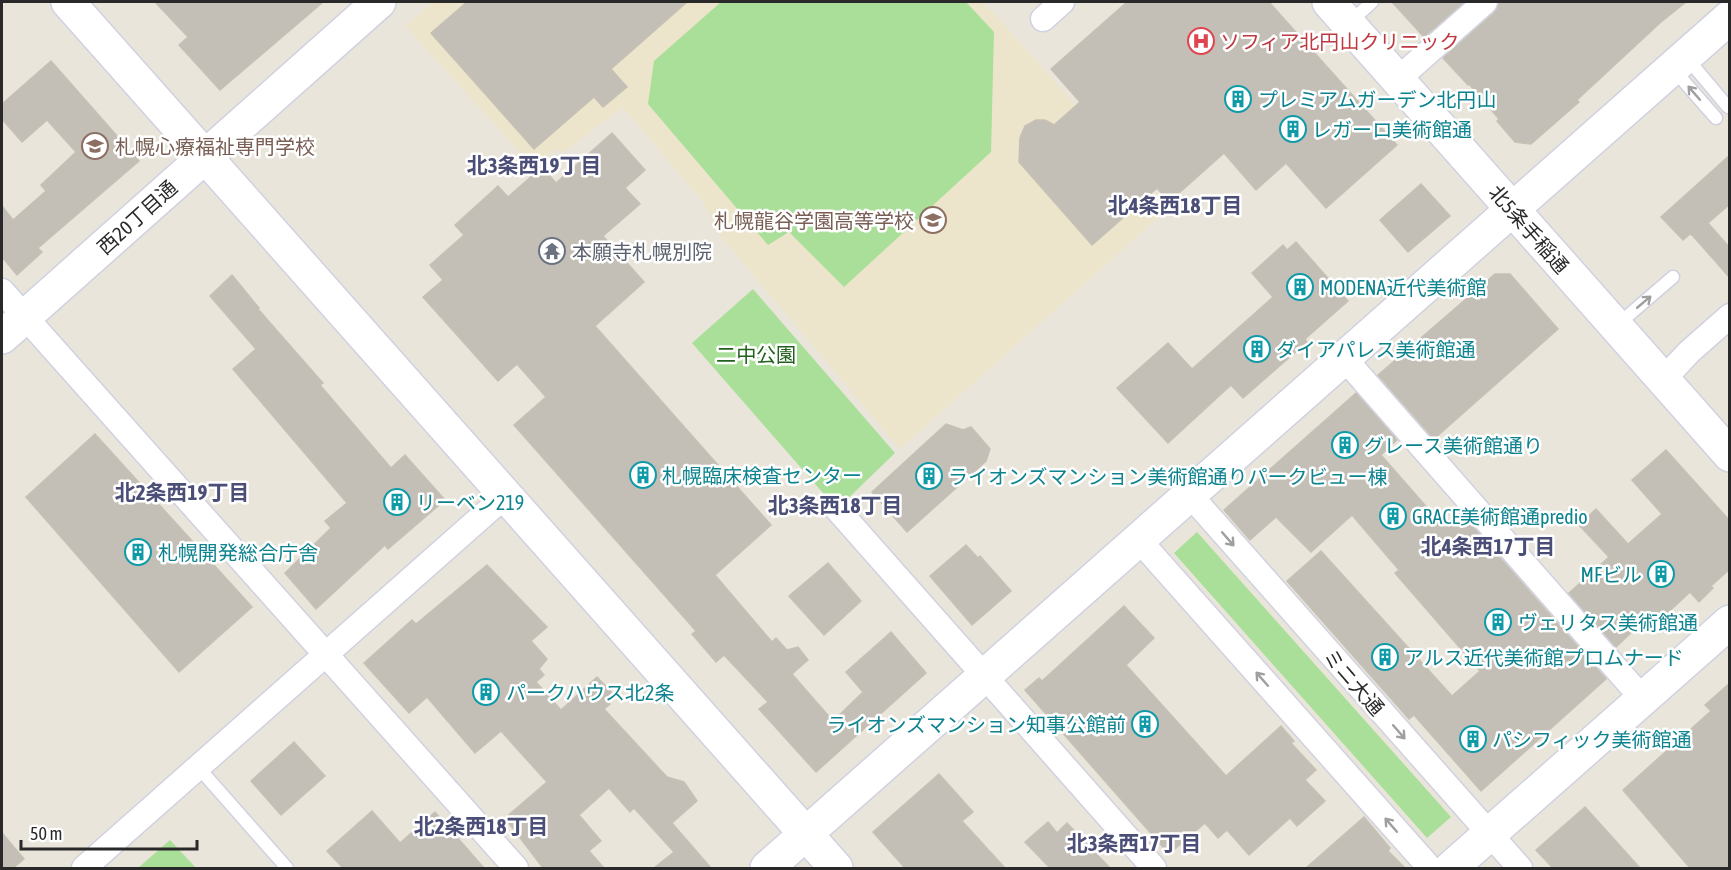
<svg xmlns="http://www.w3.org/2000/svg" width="1731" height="870" viewBox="0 0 1731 870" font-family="'Asap Condensed','Noto Sans JP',sans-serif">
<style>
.education{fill:#ece5cb}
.green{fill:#a9df99}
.building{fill:#c3bfb6;stroke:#c5c1b5;stroke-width:1.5}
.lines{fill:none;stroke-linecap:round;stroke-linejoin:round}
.lane-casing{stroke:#d0d1e1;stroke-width:15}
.street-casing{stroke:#d0d1e1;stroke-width:27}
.secondary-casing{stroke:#d0d1e1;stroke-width:36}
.lane{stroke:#fff;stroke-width:12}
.street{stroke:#fff;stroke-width:24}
.secondary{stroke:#fff;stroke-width:33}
.oneway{stroke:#9f9f9f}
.labels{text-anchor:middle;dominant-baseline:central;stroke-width:5;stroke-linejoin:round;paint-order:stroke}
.health-label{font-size:20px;fill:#be3a42;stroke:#fff;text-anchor:start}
.culture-label{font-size:20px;fill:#0d838f;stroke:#fff;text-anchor:start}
.education-label{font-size:20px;fill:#785e54;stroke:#fff;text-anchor:start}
.street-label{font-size:20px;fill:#292929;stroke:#fff}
.worship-label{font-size:20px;fill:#5b616d;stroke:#fff;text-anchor:start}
.park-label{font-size:20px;fill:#23621d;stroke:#fff}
.neighbourhood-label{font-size:21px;font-weight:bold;fill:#4b4e77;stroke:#fff}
</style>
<rect width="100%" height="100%" fill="#eae5db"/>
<!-- education -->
<polygon class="education" points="433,2 984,2 1168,209 900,449 716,231 705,205 623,107 564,152 553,150 533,167 405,26"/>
<!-- green -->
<g class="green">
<polygon points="721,2 966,2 994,32 991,152 844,287 789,232 768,245 648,104 654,61"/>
<polygon points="753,289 895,453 837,509 692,343"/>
<polygon points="1197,532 1451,817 1427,838 1174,553"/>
<polygon points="170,840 196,868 138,868"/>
</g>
<!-- building -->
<g class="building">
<polygon points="155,2 323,2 220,90 179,45 188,37"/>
<polygon points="467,2 687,2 611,69 627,87 603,107 594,97 534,149 431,33"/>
<polygon points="1127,2 1269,2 1397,145 1326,208 1286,163 1256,190 1224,153 1169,202 1157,188 1092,245 1019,162 1020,138 1025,126 1036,120 1045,120 1054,125 1080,102 1051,69"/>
<polygon points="1392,2 1464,2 1424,37"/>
<polygon points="1499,2 1686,2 1661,22 1577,100 1579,102 1531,144 1515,142 1497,121 1499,119 1469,84 1468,85 1443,58 1494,13"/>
<polygon points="51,61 139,161 38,248 42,252 17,275 2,257 2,206 13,220 46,191 41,185 76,152 47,120 22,142 2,119 2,104"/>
<polygon points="612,133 645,170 625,188 640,204 603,236 644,282 595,326 771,525 715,575 772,642 776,638 787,650 798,647 808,660 792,674 833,721 863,692 846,672 891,632 926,673 816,772 759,709 768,702 724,655 716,662 692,634 696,631 514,425 546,397 517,364 498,381 423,297 443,280 430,265 464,235 455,225 498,186 508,197 542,167 556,183"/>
<polygon points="1730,155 1730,204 1708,223 1730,248 1730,278 1693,236 1690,234 1683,240 1661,217"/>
<polygon points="1421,184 1450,216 1408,252 1380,220"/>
<polygon points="1296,242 1348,301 1305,339 1307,342 1243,398 1231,385 1168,443 1117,388 1168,343 1192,369 1273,297 1252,273 1283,245 1287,250"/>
<polygon points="1495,274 1510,274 1558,329 1434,439 1378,375"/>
<polygon points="232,275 259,308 258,309 323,383 320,385 391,468 405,455 445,500 388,549 385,545 316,609 285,573 331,528 325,521 347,503 233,369 256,349 210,296"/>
<polygon points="1356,393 1397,440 1381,455 1445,528 1461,513 1606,679 1481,791 1414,715 1409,719 1287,581 1321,551 1452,696 1480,671 1395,573 1399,570 1352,515 1311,552 1276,517 1250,540 1224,510"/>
<polygon points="946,424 963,430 971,427 990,449 986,461 907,532 872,492"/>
<polygon points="95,434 252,607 179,672 26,497"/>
<polygon points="1666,450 1730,521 1730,569 1711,586 1713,588 1699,602 1690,592 1661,619 1654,611 1616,647 1569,593 1609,557 1579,525 1596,509 1628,544 1662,514 1632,480"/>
<polygon points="966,545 978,558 980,556 1011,591 972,625 930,576"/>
<polygon points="828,563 861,601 824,635 789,596"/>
<polygon points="487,565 547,627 531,641 547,659 539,669 544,675 536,682 561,710 597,677 614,695 607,702 610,704 604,709 667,777 684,782 697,801 672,823 711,868 654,868 674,852 634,808 630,812 609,788 579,815 601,841 589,851 604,868 543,868 505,818 547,782 501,731 475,753 427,697 409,713 364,663 412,620 416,624"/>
<polygon points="1124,606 1154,638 1126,665 1226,776 1281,726 1294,741 1291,743 1316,770 1305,780 1325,801 1297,826 1290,818 1249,855 1227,830 1218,838 1205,823 1169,854 1025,690 1039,678 1042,681"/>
<polygon points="1730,683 1730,868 1690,868 1623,790 1711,711 1705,705"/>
<polygon points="294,742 325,776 281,815 251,781"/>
<polygon points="939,774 973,812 962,821 1005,868 905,868 873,832"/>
<polygon points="1585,807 1640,868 1553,868 1536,850"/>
<polygon points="372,811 400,843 435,812 484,868 343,868 327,851"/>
<polygon points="1364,817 1390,848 1388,851 1405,868 1306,868"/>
<polygon points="1048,822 1057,833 1067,823 1110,868 1050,868 1025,842"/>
<polygon points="2,833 24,859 13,868 2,868"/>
</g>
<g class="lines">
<defs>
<g id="lane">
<polyline points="1349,23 1372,2"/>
<polyline points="1686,57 1728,107"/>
<polyline points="1673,69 1716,118"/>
<polyline points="1616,326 1673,277"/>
<polyline points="198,767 287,868"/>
</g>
<g id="street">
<polyline points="1043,19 1062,2"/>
<polyline points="1398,79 1485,2"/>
<polyline points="2,291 516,868"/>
<polyline points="1344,358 1642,698"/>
<polyline points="1663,380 1689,352 1730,316"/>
<polyline points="1190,495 1520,868"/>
<polyline points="837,509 1154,868"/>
<polyline points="1139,540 1430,868"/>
<polyline points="84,868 505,496"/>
</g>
<g id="secondary">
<polyline points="68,2 836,868"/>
<polyline points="1329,2 1730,455"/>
<polyline points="2,337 379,2"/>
<polyline points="767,868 1730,17"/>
<polyline points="1451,868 1730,622"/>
</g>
</defs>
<!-- lane casing -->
<use href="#lane" class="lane-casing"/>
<!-- street casing -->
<use href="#street" class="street-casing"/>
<!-- secondary casing -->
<use href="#secondary" class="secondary-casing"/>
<!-- lane -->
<use href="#lane" class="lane"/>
<!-- street -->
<use href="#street" class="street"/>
<!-- secondary -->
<use href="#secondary" class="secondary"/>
</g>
<!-- one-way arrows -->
<defs><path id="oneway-shaft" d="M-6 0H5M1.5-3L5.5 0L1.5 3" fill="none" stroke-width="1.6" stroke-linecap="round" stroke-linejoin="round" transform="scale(1.5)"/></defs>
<g class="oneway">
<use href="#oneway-shaft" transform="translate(1694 93) rotate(-131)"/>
<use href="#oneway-shaft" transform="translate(1644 302) rotate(-40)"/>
<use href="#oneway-shaft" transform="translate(1228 539) rotate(49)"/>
<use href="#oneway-shaft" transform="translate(1262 679) rotate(-131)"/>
<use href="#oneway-shaft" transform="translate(1399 732) rotate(49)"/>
<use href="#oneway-shaft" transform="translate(1391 825) rotate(-131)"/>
</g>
<!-- icons -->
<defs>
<symbol id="hospital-ring" viewBox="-11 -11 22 22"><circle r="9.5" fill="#fff" stroke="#e0444e" stroke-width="1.5"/><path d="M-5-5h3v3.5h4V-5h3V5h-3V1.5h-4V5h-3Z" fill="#e0444e"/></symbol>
<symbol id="building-ring" viewBox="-11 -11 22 22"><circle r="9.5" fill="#fff" stroke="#0f9aa8" stroke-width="1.5"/><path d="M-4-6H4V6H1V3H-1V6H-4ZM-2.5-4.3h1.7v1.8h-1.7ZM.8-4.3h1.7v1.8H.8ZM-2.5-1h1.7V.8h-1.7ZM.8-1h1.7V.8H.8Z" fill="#0f9aa8"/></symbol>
<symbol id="university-ring" viewBox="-11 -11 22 22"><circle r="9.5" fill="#fff" stroke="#8d6e63" stroke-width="1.5"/><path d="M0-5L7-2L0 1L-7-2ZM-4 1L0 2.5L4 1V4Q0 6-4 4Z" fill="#8d6e63"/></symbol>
<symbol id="school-ring" viewBox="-11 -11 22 22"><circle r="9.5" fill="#fff" stroke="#8d6e63" stroke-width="1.5"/><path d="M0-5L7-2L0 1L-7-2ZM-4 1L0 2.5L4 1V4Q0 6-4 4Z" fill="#8d6e63"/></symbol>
<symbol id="temple-ring" viewBox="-11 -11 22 22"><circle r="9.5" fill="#fff" stroke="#6b7280" stroke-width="1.5"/><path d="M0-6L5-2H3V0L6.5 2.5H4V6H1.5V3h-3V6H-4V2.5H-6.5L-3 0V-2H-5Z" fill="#6b7280"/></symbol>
</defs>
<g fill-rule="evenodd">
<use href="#hospital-ring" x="1186" y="26" width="30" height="30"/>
<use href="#building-ring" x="1223" y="84" width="30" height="30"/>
<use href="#building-ring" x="1278" y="114" width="30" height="30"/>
<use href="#university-ring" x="80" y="131" width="30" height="30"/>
<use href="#school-ring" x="918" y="205" width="30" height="30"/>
<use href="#temple-ring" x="537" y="236" width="30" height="30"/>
<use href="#building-ring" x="1285" y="272" width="30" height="30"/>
<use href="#building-ring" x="1242" y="334" width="30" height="30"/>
<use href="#building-ring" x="1330" y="430" width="30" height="30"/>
<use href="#building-ring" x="628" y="460" width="30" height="30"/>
<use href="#building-ring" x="914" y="461" width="30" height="30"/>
<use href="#building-ring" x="382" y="487" width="30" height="30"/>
<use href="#building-ring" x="1378" y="501" width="30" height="30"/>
<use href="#building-ring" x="123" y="537" width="30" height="30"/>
<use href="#building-ring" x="1646" y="559" width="30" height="30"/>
<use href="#building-ring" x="1483" y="607" width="30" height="30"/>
<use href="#building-ring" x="1370" y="642" width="30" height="30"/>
<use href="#building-ring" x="471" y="677" width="30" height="30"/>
<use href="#building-ring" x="1130" y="709" width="30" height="30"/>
<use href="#building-ring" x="1458" y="724" width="30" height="30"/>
</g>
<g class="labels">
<!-- health labels -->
<g class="health-label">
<text x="1220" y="41">ソフィア北円山クリニック</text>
</g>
<!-- culture labels -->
<g class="culture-label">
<text x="1258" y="99">プレミアムガーデン北円山</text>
<text x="1312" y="129">レガーロ美術館通</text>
<text x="1320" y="287">MODENA近代美術館</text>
<text x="1276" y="349">ダイアパレス美術館通</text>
<text x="1364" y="445">グレース美術館通り</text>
<text x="662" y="475">札幌臨床検査センター</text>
<text x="948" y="476">ライオンズマンション美術館通りパークビュー棟</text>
<text x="416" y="502">リーベン219</text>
<text x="1412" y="516">GRACE美術館通predio</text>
<text x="158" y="552">札幌開発総合庁舎</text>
<text x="1642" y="574" text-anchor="end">MFビル</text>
<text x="1518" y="622">ヴェリタス美術館通</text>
<text x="1404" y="657">アルス近代美術館プロムナード</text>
<text x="506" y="692">パークハウス北2条</text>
<text x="1126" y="724" text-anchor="end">ライオンズマンション知事公館前</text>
<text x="1492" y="739">パシフィック美術館通</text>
</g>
<!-- education labels -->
<g class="education-label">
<text x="115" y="146">札幌心療福祉専門学校</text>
<text x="914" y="220" text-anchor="end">札幌龍谷学園高等学校</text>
</g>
<!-- street labels -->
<g class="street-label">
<text transform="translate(137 217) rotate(-42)">西20丁目通</text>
<text transform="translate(1529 229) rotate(49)">北5条手稲通</text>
<text transform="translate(1354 682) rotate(49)">ミニ大通</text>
</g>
<!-- worship labels -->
<g class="worship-label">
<text x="572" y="251">本願寺札幌別院</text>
</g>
<!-- park labels -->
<g class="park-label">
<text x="756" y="354">二中公園</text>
</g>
<!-- neighbourhood labels -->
<g class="neighbourhood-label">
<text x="534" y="165">北3条西19丁目</text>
<text x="1175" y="205">北4条西18丁目</text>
<text x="182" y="492">北2条西19丁目</text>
<text x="835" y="505">北3条西18丁目</text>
<text x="1488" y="546">北4条西17丁目</text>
<text x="481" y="826">北2条西18丁目</text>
<text x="1134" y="843">北3条西17丁目</text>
</g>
</g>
<!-- border -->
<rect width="1731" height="870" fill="none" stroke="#292929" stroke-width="6"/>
<!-- scale -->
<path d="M21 840v9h176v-9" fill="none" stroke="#292929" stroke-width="3"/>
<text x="30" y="840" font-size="18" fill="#292929" stroke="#ffffff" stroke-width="4.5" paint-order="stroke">50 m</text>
</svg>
